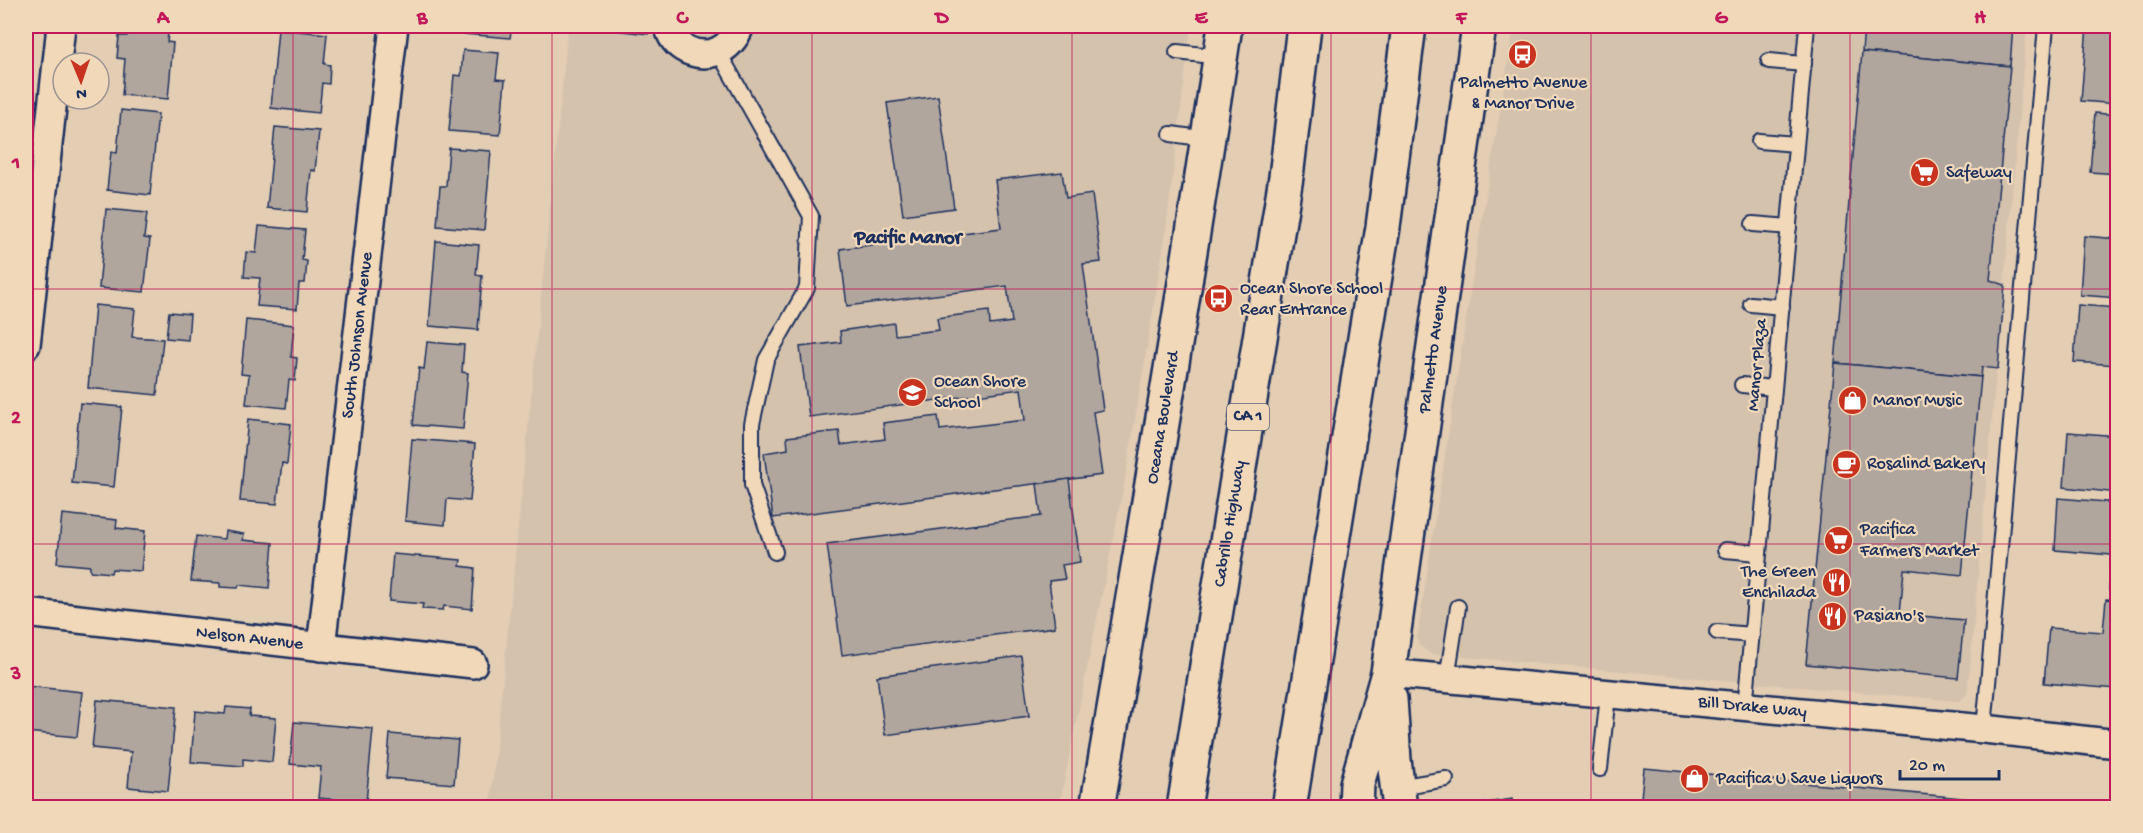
<svg xmlns="http://www.w3.org/2000/svg" width="2143" height="833" viewBox="0 0 2143 833" font-family="'Gochi Hand',sans-serif">
<style>
.built{fill:#d4c2ad}
.building{fill:#b1a69e;stroke:#1b2f5e;stroke-width:1.5}
.lines{fill:none;stroke-linecap:round;stroke-linejoin:round}
.service-casing{stroke:#1b2f5e;stroke-width:18}
.minor-casing{stroke:#1b2f5e;stroke-width:32}
.tertiary-casing{stroke:#1b2f5e;stroke-width:38}
.secondary-casing{stroke:#1b2f5e;stroke-width:38}
.motorway-casing{stroke:#1b2f5e;stroke-width:38}
.service{stroke:#f0d8b8;stroke-width:14}
.minor{stroke:#f0d8b8;stroke-width:27}
.tertiary{stroke:#f0d8b8;stroke-width:33}
.secondary{stroke:#f0d8b8;stroke-width:33}
.motorway{stroke:#f0d8b8;stroke-width:33}
.grid{fill:none;stroke:#c2185b;stroke-width:1.5;stroke-opacity:0.55}
.labels{text-anchor:middle;dominant-baseline:central;stroke-width:4.5;stroke-linejoin:round;paint-order:stroke}
.shield{fill:#f0d8b8;stroke:#5b6279;stroke-width:1.5}
.shield-label{font-size:16px;font-weight:bold;fill:#1b2f5e}
.poi-label{font-size:18px;fill:#1b2f5e;stroke:#f0d8b8;text-anchor:start}
.street-label{font-size:18px;fill:#1b2f5e;stroke:#f0d8b8}
.neighbourhood-label{font-size:20px;font-weight:bold;fill:#1b2f5e;stroke:#f0d8b8}
.neatline{fill:none;stroke:#c2185b;stroke-width:2}
.grid-label{font-size:20px;text-anchor:middle;font-weight:bold;fill:#c2185b}
</style>
<rect width="100%" height="100%" fill="#e3ceb3"/>
<filter id="ink" filterUnits="userSpaceOnUse"><feTurbulence type="fractalNoise" baseFrequency=".0167" numOctaves="2"/><feDisplacementMap in="SourceGraphic" scale="12" xChannelSelector="R" yChannelSelector="G"/><feConvolveMatrix kernelMatrix="1 2 1 2 8 2 1 2 1" color-interpolation-filters="sRGB"/></filter>
<g filter="url(#ink)">
<!-- built -->
<g class="built">
<polygon points="568,26 1191,26 1165,238 1125,480 1059,807 490,808"/>
<polygon points="1514,26 2027,26 1968,688 1967,694 1962,699 1958,701 1431,654 1419,645 1417,638 1471,287"/>
</g>
<!-- building -->
<g class="building">
<polygon points="128,26 169,26 167,42 173,43 168,99 122,95 125,59 117,58 119,36 127,36"/>
<polygon points="464,26 512,26 510,38 464,34"/>
<polygon points="577,26 649,26 648,34"/>
<polygon points="1864,26 2013,26 2010,66 1862,52"/>
<polygon points="2087,26 2118,26 2118,104 2081,101"/>
<polygon points="278,29 327,34 324,64 330,65 329,84 322,83 319,113 271,108"/>
<polygon points="463,50 499,53 496,79 505,80 500,135 449,131 454,75 461,76"/>
<polygon points="1862,52 2010,66 1990,280 2005,285 1998,369 1982,367 1981,377 1835,363"/>
<polygon points="938,96 954,208 903,215 887,103"/>
<polygon points="121,110 158,114 150,195 107,190 111,152 117,153"/>
<polygon points="2095,113 2118,115 2118,174 2090,172"/>
<polygon points="275,127 319,131 315,171 311,170 307,212 267,208"/>
<polygon points="449,148 491,151 484,230 437,226 440,186 446,186"/>
<polygon points="1062,172 1066,198 1092,194 1101,262 1083,264 1103,410 1093,412 1102,475 773,518 764,453 788,449 787,437 839,431 841,445 885,439 883,423 938,416 940,430 1025,420 1021,389 809,417 800,347 841,342 840,331 894,323 895,335 939,330 937,318 989,311 990,325 1012,322 1007,286 847,306 840,249 1001,228 995,180"/>
<polygon points="106,209 147,213 144,238 150,239 144,292 99,288"/>
<polygon points="259,226 305,230 302,260 307,261 305,283 299,283 297,309 257,306 260,278 244,277 246,252 256,253"/>
<polygon points="2084,236 2118,239 2118,298 2080,295"/>
<polygon points="436,241 479,245 476,275 482,276 478,330 429,326"/>
<polygon points="95,305 135,309 132,337 163,339 157,395 88,388"/>
<polygon points="2078,305 2118,308 2118,365 2074,362"/>
<polygon points="169,312 190,314 188,340 166,338"/>
<polygon points="246,320 294,325 291,357 297,358 295,381 289,380 286,408 246,404 249,375 241,374"/>
<polygon points="427,342 464,345 462,372 468,373 463,429 413,425 419,368 424,369"/>
<polygon points="1835,363 1981,377 1962,575 1904,569 1900,614 1964,620 1958,678 1806,664"/>
<polygon points="80,403 122,407 114,487 72,483"/>
<polygon points="248,419 291,424 287,464 282,463 277,504 240,501"/>
<polygon points="2068,432 2118,436 2118,493 2064,487"/>
<polygon points="412,439 475,444 470,501 447,499 445,525 405,521"/>
<polygon points="1069,479 1080,562 1062,565 1065,579 1049,581 1055,627 842,655 827,544 1041,516 1037,484"/>
<polygon points="2058,498 2118,503 2118,591 2109,590 2111,555 2055,550"/>
<polygon points="62,514 117,520 116,528 145,531 141,571 112,569 111,573 90,571 90,566 57,563"/>
<polygon points="225,531 244,534 243,540 273,543 269,588 239,585 238,588 220,587 220,583 191,581 196,536 224,539"/>
<polygon points="393,554 461,560 460,566 475,568 472,609 444,606 443,610 422,609 423,604 389,601"/>
<polygon points="2106,599 2118,600 2118,689 2044,683 2049,628 2103,632"/>
<polygon points="1021,656 1029,716 885,735 877,676"/>
<polygon points="26,686 82,692 77,737 26,732"/>
<polygon points="97,700 176,707 168,791 128,787 131,752 92,748"/>
<polygon points="226,707 250,709 249,716 276,718 272,762 243,759 243,766 191,762 195,711 225,714"/>
<polygon points="294,722 373,729 366,802 318,798 321,767 290,764"/>
<polygon points="390,734 458,740 454,784 386,778"/>
<polygon points="1644,768 1983,800 1983,808 1640,808"/>
<polygon points="1512,799 1514,808 1453,808"/>
<polygon points="1994,802 2047,808 1994,808"/>
</g>
<g class="lines">
<defs>
<g id="service">
<polyline points="718,51 811,216 807,288 766,360 752,424 752,485 775,552"/>
<polyline points="1177,52 1221,57"/>
<polyline points="1769,61 1804,64"/>
<polyline points="1171,134 1208,139"/>
<polyline points="1759,141 1796,144"/>
<polyline points="1753,224 1789,227"/>
<polyline points="1751,304 1782,307"/>
<polyline points="1742,385 1774,388"/>
<polyline points="1725,550 1759,553"/>
<polyline points="1717,632 1752,635"/>
<polyline points="1447,679 1458,607"/>
<polyline points="1745,708 1807,26"/>
<polyline points="1984,729 2046,26"/>
<polyline points="1600,769 1608,695"/>
<polyline points="1398,787 1446,779"/>
</g>
<g id="minor">
<path d="M669 26C671 47 698 60 718 51 729 46 736 36 740 26"/>
<polyline points="26,345 61,26"/>
<path id="s1" d="M26 613 473 664"/>
<path id="s2" d="M321 647 394 26"/>
<path id="s3" d="M1388 673 1984 729 2118 744"/>
</g>
<g id="tertiary">
<polyline points="1390,699 1394,760 1400,808"/>
<path id="s4" d="M1356 808 1357 784 1388 673 1479 26"/>
</g>
<g id="secondary">
<path id="s5" d="M1097 808C1142 547 1186 287 1225 26"/>
</g>
<g id="motorway">
<path id="s6" d="M1184 808 1286 177 1304 26"/>
<polyline points="1289,808 1383,227 1409,26"/>
</g>
</defs>
<!-- service casing -->
<use href="#service" class="service-casing"/>
<!-- minor casing -->
<use href="#minor" class="minor-casing"/>
<!-- tertiary casing -->
<use href="#tertiary" class="tertiary-casing"/>
<!-- secondary casing -->
<use href="#secondary" class="secondary-casing"/>
<!-- motorway casing -->
<use href="#motorway" class="motorway-casing"/>
<!-- service -->
<use href="#service" class="service"/>
<!-- minor -->
<use href="#minor" class="minor"/>
<!-- tertiary -->
<use href="#tertiary" class="tertiary"/>
<!-- secondary -->
<use href="#secondary" class="secondary"/>
<!-- motorway -->
<use href="#motorway" class="motorway"/>
</g>
</g>
<!-- grid -->
<path class="grid" d="M293 26V808M552 26V808M812 26V808M1072 26V808M1331 26V808M1591 26V808M1850 26V808M26 289H2118M26 544H2118"/>
<!-- icons -->
<defs>
<symbol id="bus-disc" viewBox="-11 -11 22 22"><circle r="9.5" fill="#c8321e" stroke="#f0d8b8"/><path d="M-5-6H5V4H4V6H2V4H-2V6H-4V4H-5ZM-3.5-4V0h7V-4ZM-3.5 1.2v1.5H-2V1.2ZM2 1.2v1.5H3.5V1.2Z" fill="#fff"/></symbol>
<symbol id="supermarket-disc" viewBox="-11 -11 22 22"><circle r="9.5" fill="#c8321e" stroke="#f0d8b8"/><path d="M-6-5.5h2.5l.6 2H6L4.5 2H-2.5L-4.4-4H-6ZM-1.5 3.2a1.3 1.3 0 1 0 .1 0ZM3 3.2a1.3 1.3 0 1 0 .1 0Z" fill="#fff"/></symbol>
<symbol id="school-disc" viewBox="-11 -11 22 22"><circle r="9.5" fill="#c8321e" stroke="#f0d8b8"/><path d="M0-5L7-2L0 1L-7-2ZM-4 1L0 2.5L4 1V4Q0 6-4 4Z" fill="#fff"/></symbol>
<symbol id="shop-disc" viewBox="-11 -11 22 22"><circle r="9.5" fill="#c8321e" stroke="#f0d8b8"/><path d="M-5-2.5h2.3a2.7 3.5 0 0 1 5.4 0H5L5.5 6h-11ZM-1.5-2.5h3a1.5 2.3 0 0 0-3 0Z" fill="#fff"/></symbol>
<symbol id="cafe-disc" viewBox="-11 -11 22 22"><circle r="9.5" fill="#c8321e" stroke="#f0d8b8"/><path d="M-5.5-4.5H6V0H3Q3 3.5 0 3.5H-2.5Q-5.5 3.5-5.5 0ZM3-3.2v2h1.7v-2ZM-6 4.5H4V6H-6Z" fill="#fff"/></symbol>
<symbol id="restaurant-disc" viewBox="-11 -11 22 22"><circle r="9.5" fill="#c8321e" stroke="#f0d8b8"/><path d="M-5-6h1v4h1v-4h1v4h1v-4h1v5L-1.5 .5V6h-2V.5L-5-1ZM5-6V6H3V1.5H1.5Q1.5-4 5-6Z" fill="#fff"/></symbol>
</defs>
<g fill-rule="evenodd">
<use href="#bus-disc" x="1506" y="38" width="33" height="33"/>
<use href="#supermarket-disc" x="1908" y="156" width="33" height="33"/>
<use href="#bus-disc" x="1202" y="282" width="33" height="33"/>
<use href="#school-disc" x="896" y="376" width="33" height="33"/>
<use href="#shop-disc" x="1836" y="384" width="33" height="33"/>
<use href="#cafe-disc" x="1830" y="448" width="33" height="33"/>
<use href="#supermarket-disc" x="1822" y="524" width="33" height="33"/>
<use href="#restaurant-disc" x="1820" y="566" width="33" height="33"/>
<use href="#restaurant-disc" x="1816" y="600" width="33" height="33"/>
<use href="#shop-disc" x="1678" y="762" width="33" height="33"/>
</g>
<g class="labels">
<!-- shield labels -->
<rect class="shield" x="1227" y="404" width="42" height="26" rx="4.5"/>
<g class="shield-label">
<text x="1248" y="417">CA 1</text>
</g>
<!-- poi labels -->
<g class="poi-label">
<text x="1523" y="83" text-anchor="middle">Palmetto Avenue<tspan x="1523" dy="21">&amp; Manor Drive</tspan></text>
<text x="1946" y="173">Safeway</text>
<text x="1240" y="289">Ocean Shore School<tspan x="1240" dy="21">Rear Entrance</tspan></text>
<text x="934" y="382">Ocean Shore<tspan x="934" dy="21">School</tspan></text>
<text x="1873" y="401">Manor Music</text>
<text x="1867" y="464">Rosalind Bakery</text>
<text x="1860" y="530">Pacifica<tspan x="1860" dy="21">Farmers Market</tspan></text>
<text x="1816" y="572" text-anchor="end">The Green<tspan x="1816" dy="21">Enchilada</tspan></text>
<text x="1854" y="616">Pasiano's</text>
<text x="1716" y="779">Pacifica U Save Liquors</text>
</g>
<!-- street labels -->
<g class="street-label">
<text stroke="none"><textPath href="#s2" startOffset="314">South Johnson Avenue</textPath></text>
<text stroke="none"><textPath href="#s4" startOffset="466">Palmetto Avenue</textPath></text>
<text transform="translate(1758 365) rotate(-85)">Manor Plaza</text>
<text stroke="none"><textPath href="#s5" startOffset="396">Oceana Boulevard</textPath></text>
<text stroke="none"><textPath href="#s6" startOffset="288">Cabrillo Highway</textPath></text>
<text stroke="none"><textPath href="#s1" startOffset="225">Nelson Avenue</textPath></text>
<text stroke="none"><textPath href="#s3" startOffset="366">Bill Drake Way</textPath></text>
</g>
<!-- neighbourhood labels -->
<g class="neighbourhood-label">
<text x="908" y="239">Pacific Manor</text>
</g>
</g>
<!-- margin -->
<rect width="2143" height="833" fill="none" stroke="#f0d8b8" stroke-width="66"/>
<!-- north arrow -->
<g transform="translate(81 81) rotate(178)"><circle r="28" fill="#f0d8b8" stroke="#9b9494" stroke-width="1.5"/>
<path d="M0-4.5L10 22L0 15L-10 22Z" fill="#c8321e"/>
<text y="-9" font-size="16" font-weight="bold" text-anchor="middle" fill="#1b2f5e">N</text>
</g>
<!-- scale -->
<path d="M1900 770v9h99v-9" fill="none" stroke="#1b2f5e" stroke-width="3"/>
<text x="1909" y="770" font-size="18" fill="#1b2f5e" stroke="#f0d8b8" stroke-width="4.5" paint-order="stroke">20 m</text>
<rect x="33" y="33" width="2077" height="767" class="neatline"/>
<g class="grid-label">
<text x="163" y="23">A</text>
<text x="422" y="23">B</text>
<text x="682" y="23">C</text>
<text x="942" y="23">D</text>
<text x="1201" y="23">E</text>
<text x="1461" y="23">F</text>
<text x="1721" y="23">G</text>
<text x="1980" y="23">H</text>
<text x="16" y="168">1</text>
<text x="16" y="423">2</text>
<text x="16" y="679">3</text>
</g>
</svg>
